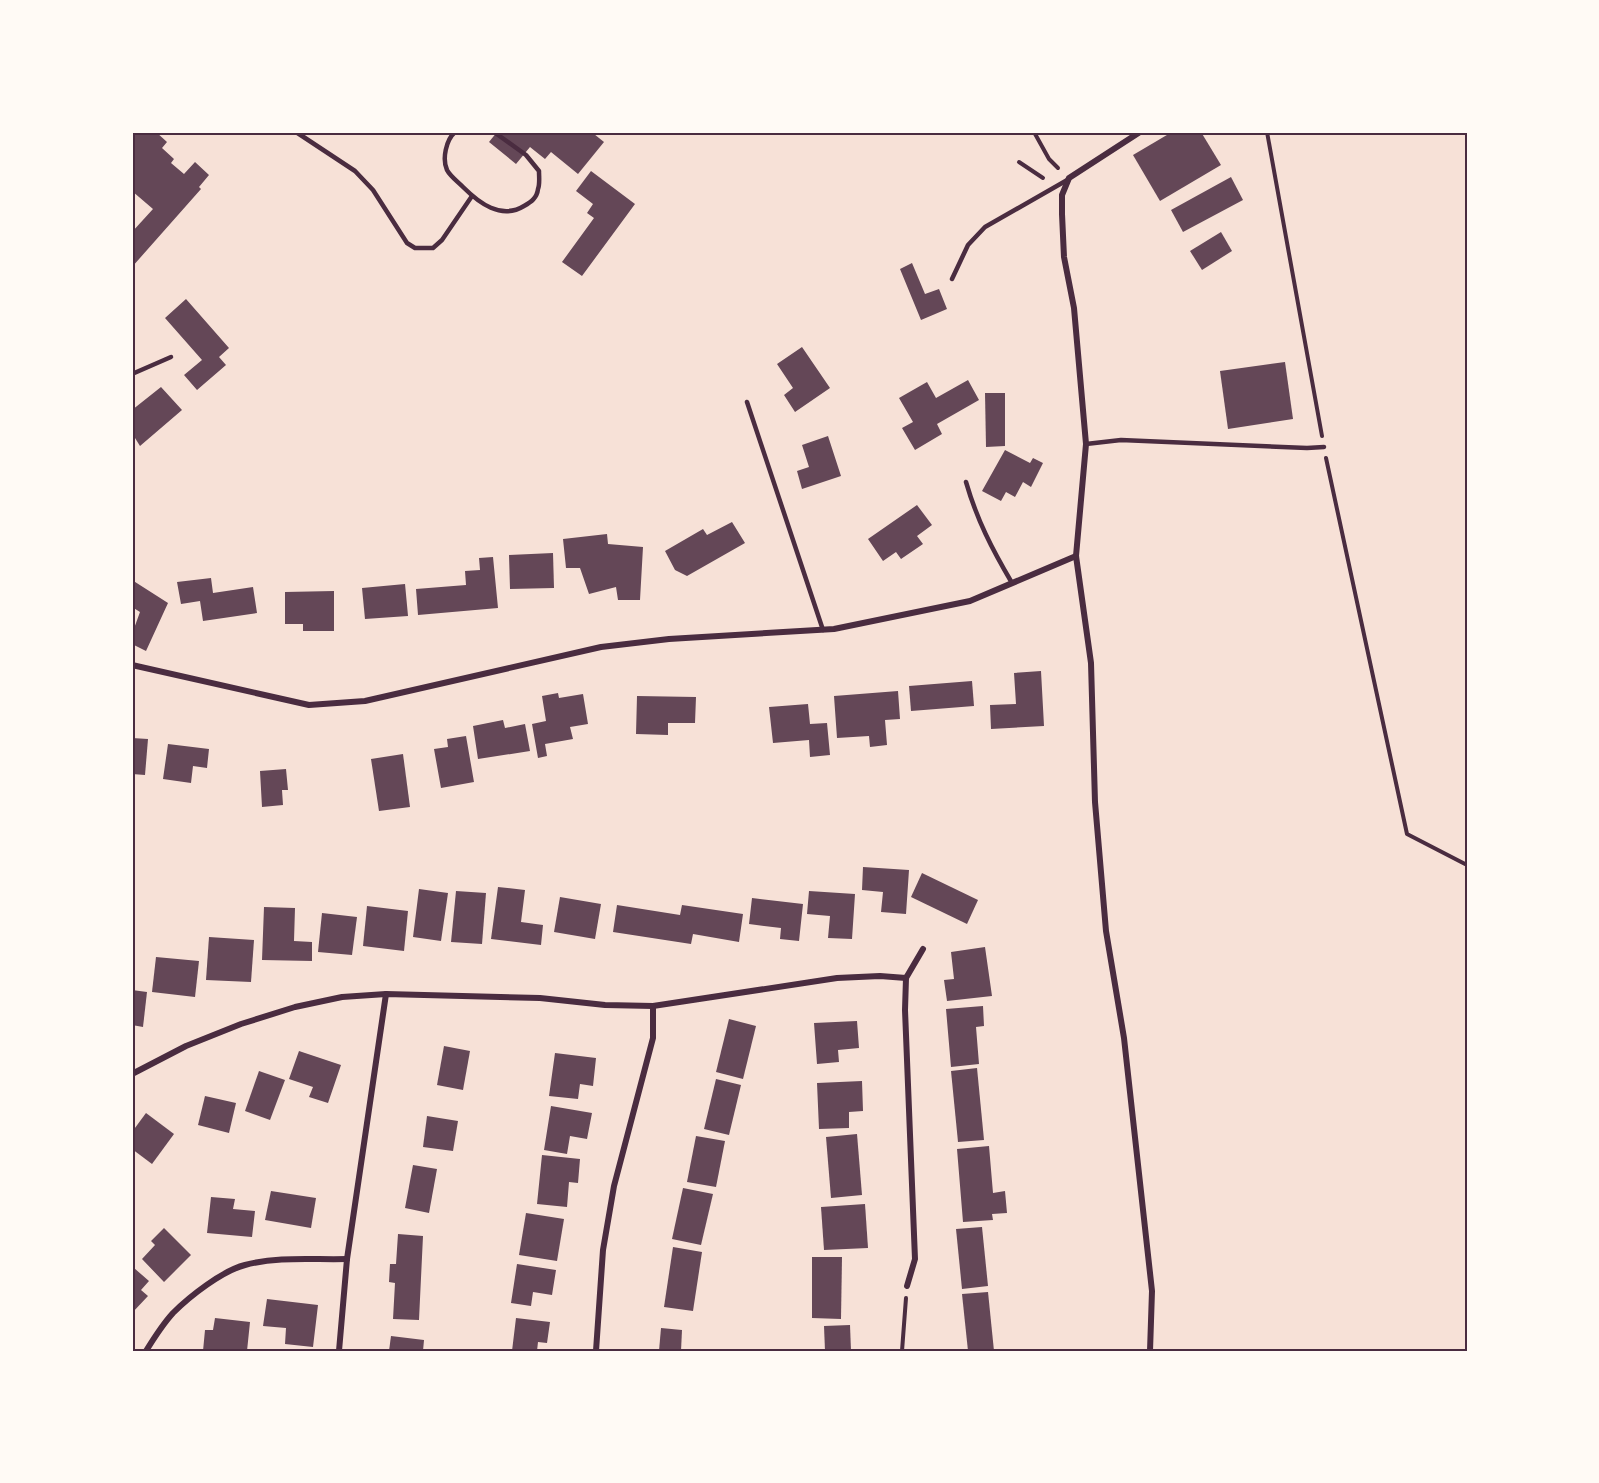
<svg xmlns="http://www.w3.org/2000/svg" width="1599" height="1483" viewBox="0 0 1599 1483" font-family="Lora,serif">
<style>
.building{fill:#644757}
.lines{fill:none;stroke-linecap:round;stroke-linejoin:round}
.path{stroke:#4a2c40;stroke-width:4}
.service{stroke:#4a2c40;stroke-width:4.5}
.minor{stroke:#4a2c40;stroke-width:6}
.neatline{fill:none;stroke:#4a2c40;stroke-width:2}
</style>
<rect width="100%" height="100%" fill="#f7e1d7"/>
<!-- building -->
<g class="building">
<polygon points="136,132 156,132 167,142 162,148 174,159 171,163 184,174 195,162 209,175 199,187 201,189 132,267 132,232 153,209 132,191 132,136"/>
<polygon points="497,132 596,132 594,134 604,142 578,174 551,152 545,159 530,147 516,164 489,142"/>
<polygon points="1172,132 1201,132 1221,165 1160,201 1133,155"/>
<polygon points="591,171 635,204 582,276 562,262 594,218 587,213 593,204 576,191"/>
<polygon points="1231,177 1243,200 1183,232 1171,210"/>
<polygon points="1221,232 1232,251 1202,270 1190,251"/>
<polygon points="912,263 925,294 939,289 947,309 921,320 900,269"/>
<polygon points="186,299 229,348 219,357 226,365 197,390 184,375 202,360 165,318"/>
<polygon points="802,347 830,388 795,412 784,395 793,388 777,364"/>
<polygon points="1285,362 1293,419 1228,429 1220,371"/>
<polygon points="968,380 979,400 937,424 942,434 915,450 902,428 913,422 899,398 927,382 936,398"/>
<polygon points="161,387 182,410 140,446 135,438 132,439 132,410"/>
<polygon points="985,393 1005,393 1005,446 986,447"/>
<polygon points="828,436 841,476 802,489 797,471 809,467 802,445"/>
<polygon points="1005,450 1030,463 1033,458 1043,463 1031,487 1023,482 1015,497 1006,492 1001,501 982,491"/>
<polygon points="917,505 932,525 917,536 923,544 901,559 896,552 883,561 868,539"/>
<polygon points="732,522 745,543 687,576 675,570 665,551 703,529 707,535"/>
<polygon points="607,534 608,544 643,547 640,600 618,600 616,587 589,594 580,568 566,568 563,539"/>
<polygon points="553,553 554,588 510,589 509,555"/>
<polygon points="493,557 498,608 418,615 416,589 466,585 465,571 480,570 479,558"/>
<polygon points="211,578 213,593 253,587 257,613 203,621 200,601 181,604 177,582"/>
<polygon points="132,580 168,603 146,651 132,644 132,634 140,612 132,607"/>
<polygon points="405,584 408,616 365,619 362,588"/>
<polygon points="334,591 334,631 303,631 303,624 285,624 285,592"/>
<polygon points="1041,671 1044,726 991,729 990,705 1016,704 1014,673"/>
<polygon points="972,681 974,706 911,711 909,686"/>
<polygon points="898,691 900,719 885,720 887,745 870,747 869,736 837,738 834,696"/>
<polygon points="558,693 559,698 583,694 588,724 570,727 573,739 545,744 547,756 538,758 532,724 546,721 542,696"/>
<polygon points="637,696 696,697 695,723 668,723 668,735 636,734"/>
<polygon points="808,704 810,724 827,723 830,755 810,757 809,740 773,743 769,707"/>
<polygon points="503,720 505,728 525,724 530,751 478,759 473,726"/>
<polygon points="466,736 474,782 441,788 434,749 448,747 447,739"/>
<polygon points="132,738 148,739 145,775 132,774"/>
<polygon points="168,744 209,749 207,768 193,766 191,783 163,779"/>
<polygon points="403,754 410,807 379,811 371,759"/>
<polygon points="286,769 288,790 282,790 283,805 262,807 260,771"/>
<polygon points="863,867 909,870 906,914 881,912 883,892 862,890"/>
<polygon points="922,873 978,900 967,924 911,897"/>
<polygon points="498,887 525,890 521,922 543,925 541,945 491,939"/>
<polygon points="419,889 448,893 441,941 413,937"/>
<polygon points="456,891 486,893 482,944 451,942"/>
<polygon points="809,891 855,894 852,939 828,938 830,916 807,914"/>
<polygon points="560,897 601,904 595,939 554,932"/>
<polygon points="752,898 803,904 799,941 780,939 781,928 749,924"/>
<polygon points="617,905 680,915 682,905 743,914 739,942 693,934 691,944 613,932"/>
<polygon points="367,906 408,911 404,951 363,946"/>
<polygon points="264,907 295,908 294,941 312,942 312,961 262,960"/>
<polygon points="322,913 357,917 352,955 318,952"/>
<polygon points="209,937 254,940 251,982 206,980"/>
<polygon points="985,947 992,996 947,1001 944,980 954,979 951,952"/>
<polygon points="156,957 199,961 195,997 152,992"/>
<polygon points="132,990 147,992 143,1027 132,1025"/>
<polygon points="983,1006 984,1026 976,1027 979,1064 951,1067 946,1009"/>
<polygon points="729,1019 756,1026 743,1079 716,1072"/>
<polygon points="857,1021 859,1048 838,1050 839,1062 817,1064 814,1023"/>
<polygon points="444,1046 470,1051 463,1090 437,1085"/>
<polygon points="299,1051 341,1065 328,1103 309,1097 313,1087 289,1079"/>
<polygon points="555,1053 596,1058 593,1086 580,1084 578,1099 549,1096"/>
<polygon points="977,1068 984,1140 958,1142 951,1071"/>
<polygon points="259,1071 285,1080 270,1120 245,1111"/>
<polygon points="716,1079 741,1085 729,1135 704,1129"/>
<polygon points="862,1081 863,1111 849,1112 849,1128 819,1129 817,1083"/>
<polygon points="205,1096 236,1103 229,1133 198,1125"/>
<polygon points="551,1106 592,1113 587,1139 570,1136 567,1154 544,1150"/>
<polygon points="146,1113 174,1134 152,1164 132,1149 132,1132"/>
<polygon points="427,1116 458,1121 453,1151 423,1147"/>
<polygon points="857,1134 862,1195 831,1198 826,1137"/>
<polygon points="696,1136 725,1141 716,1187 687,1182"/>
<polygon points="989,1146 993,1193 1005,1191 1007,1213 992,1214 993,1220 963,1222 957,1149"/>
<polygon points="542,1155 580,1159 578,1183 569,1182 567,1207 537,1204"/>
<polygon points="413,1165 437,1169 429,1213 405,1208"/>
<polygon points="683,1188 713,1194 701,1245 672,1239"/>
<polygon points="271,1191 316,1198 311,1228 265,1220"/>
<polygon points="211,1197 235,1199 233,1209 255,1211 252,1237 207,1233"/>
<polygon points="865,1204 868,1248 824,1250 821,1207"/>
<polygon points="526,1213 564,1219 557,1261 519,1255"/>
<polygon points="982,1227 988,1286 962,1289 956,1229"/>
<polygon points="164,1228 191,1255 164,1282 142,1259 155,1245 151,1241"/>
<polygon points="398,1234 423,1236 419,1320 393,1319 395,1283 389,1282 390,1264 396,1264"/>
<polygon points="673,1247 702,1252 693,1311 664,1307"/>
<polygon points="812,1257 842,1257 841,1319 812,1318"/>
<polygon points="517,1264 556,1270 552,1295 533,1292 531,1306 511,1303"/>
<polygon points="134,1268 149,1281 141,1290 148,1296 132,1313 132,1270"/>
<polygon points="988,1292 994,1351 968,1351 962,1294"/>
<polygon points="267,1299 318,1305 313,1347 285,1344 286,1328 263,1326"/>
<polygon points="215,1318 250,1322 247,1351 203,1351 205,1330 213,1330"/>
<polygon points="516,1318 550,1322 547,1343 538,1342 537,1351 512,1351"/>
<polygon points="850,1325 851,1351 825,1351 824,1326"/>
<polygon points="661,1328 682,1330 681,1351 659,1351"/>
<polygon points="391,1336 424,1340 423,1351 389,1351"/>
</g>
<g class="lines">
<!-- path -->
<g class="path">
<polyline points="1034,132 1049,159 1058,168"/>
<polyline points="1267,132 1322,436"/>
<polyline points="1019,162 1043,178"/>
<polyline points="1326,458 1407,834 1467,865"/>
<polyline points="902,1351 906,1298"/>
</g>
<!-- service -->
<g class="service">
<polyline points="296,132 355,171 373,190 407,243 415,248 433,248 442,240 472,196"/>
<path d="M455 132C446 140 442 159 447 170 450 176 458 182 463 187 479 203 501 220 524 206 531 202 537 198 538 189 540 184 539 177 539 171L526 155 494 132"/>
<polyline points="952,279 968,245 985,227 1069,179"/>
<polyline points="132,374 171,357"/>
<polyline points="747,402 823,630"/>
<polyline points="1086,444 1121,440 1307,448 1324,447"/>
<path d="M966 482C977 520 992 549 1012 583"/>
</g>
<!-- minor -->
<g class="minor">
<polyline points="1140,132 1069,178 1062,195 1062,214 1064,257 1074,308 1086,444 1076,556 1091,663 1095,802 1106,931 1124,1038 1152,1291 1150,1351"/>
<polyline points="132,665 309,705 365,701 601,647 669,639 834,629 970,601 1076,556"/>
<polyline points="906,978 905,1010 915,1259 907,1286"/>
<polyline points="132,1074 186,1046 241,1024 295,1007 342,997 386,994 540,998 605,1005 653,1006 837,978 880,976 906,978 923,949"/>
<path d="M146 1351C154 1338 162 1325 173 1313 190 1296 222 1271 245 1265 278 1256 314 1260 347 1259"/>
<polyline points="339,1351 347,1259 386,994"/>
<polyline points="596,1351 603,1250 614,1186 653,1038 653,1006"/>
</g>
</g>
<!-- border -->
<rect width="1599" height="1483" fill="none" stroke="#fffaf5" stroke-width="267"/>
<rect x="134" y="134" width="1332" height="1216" class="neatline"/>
</svg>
